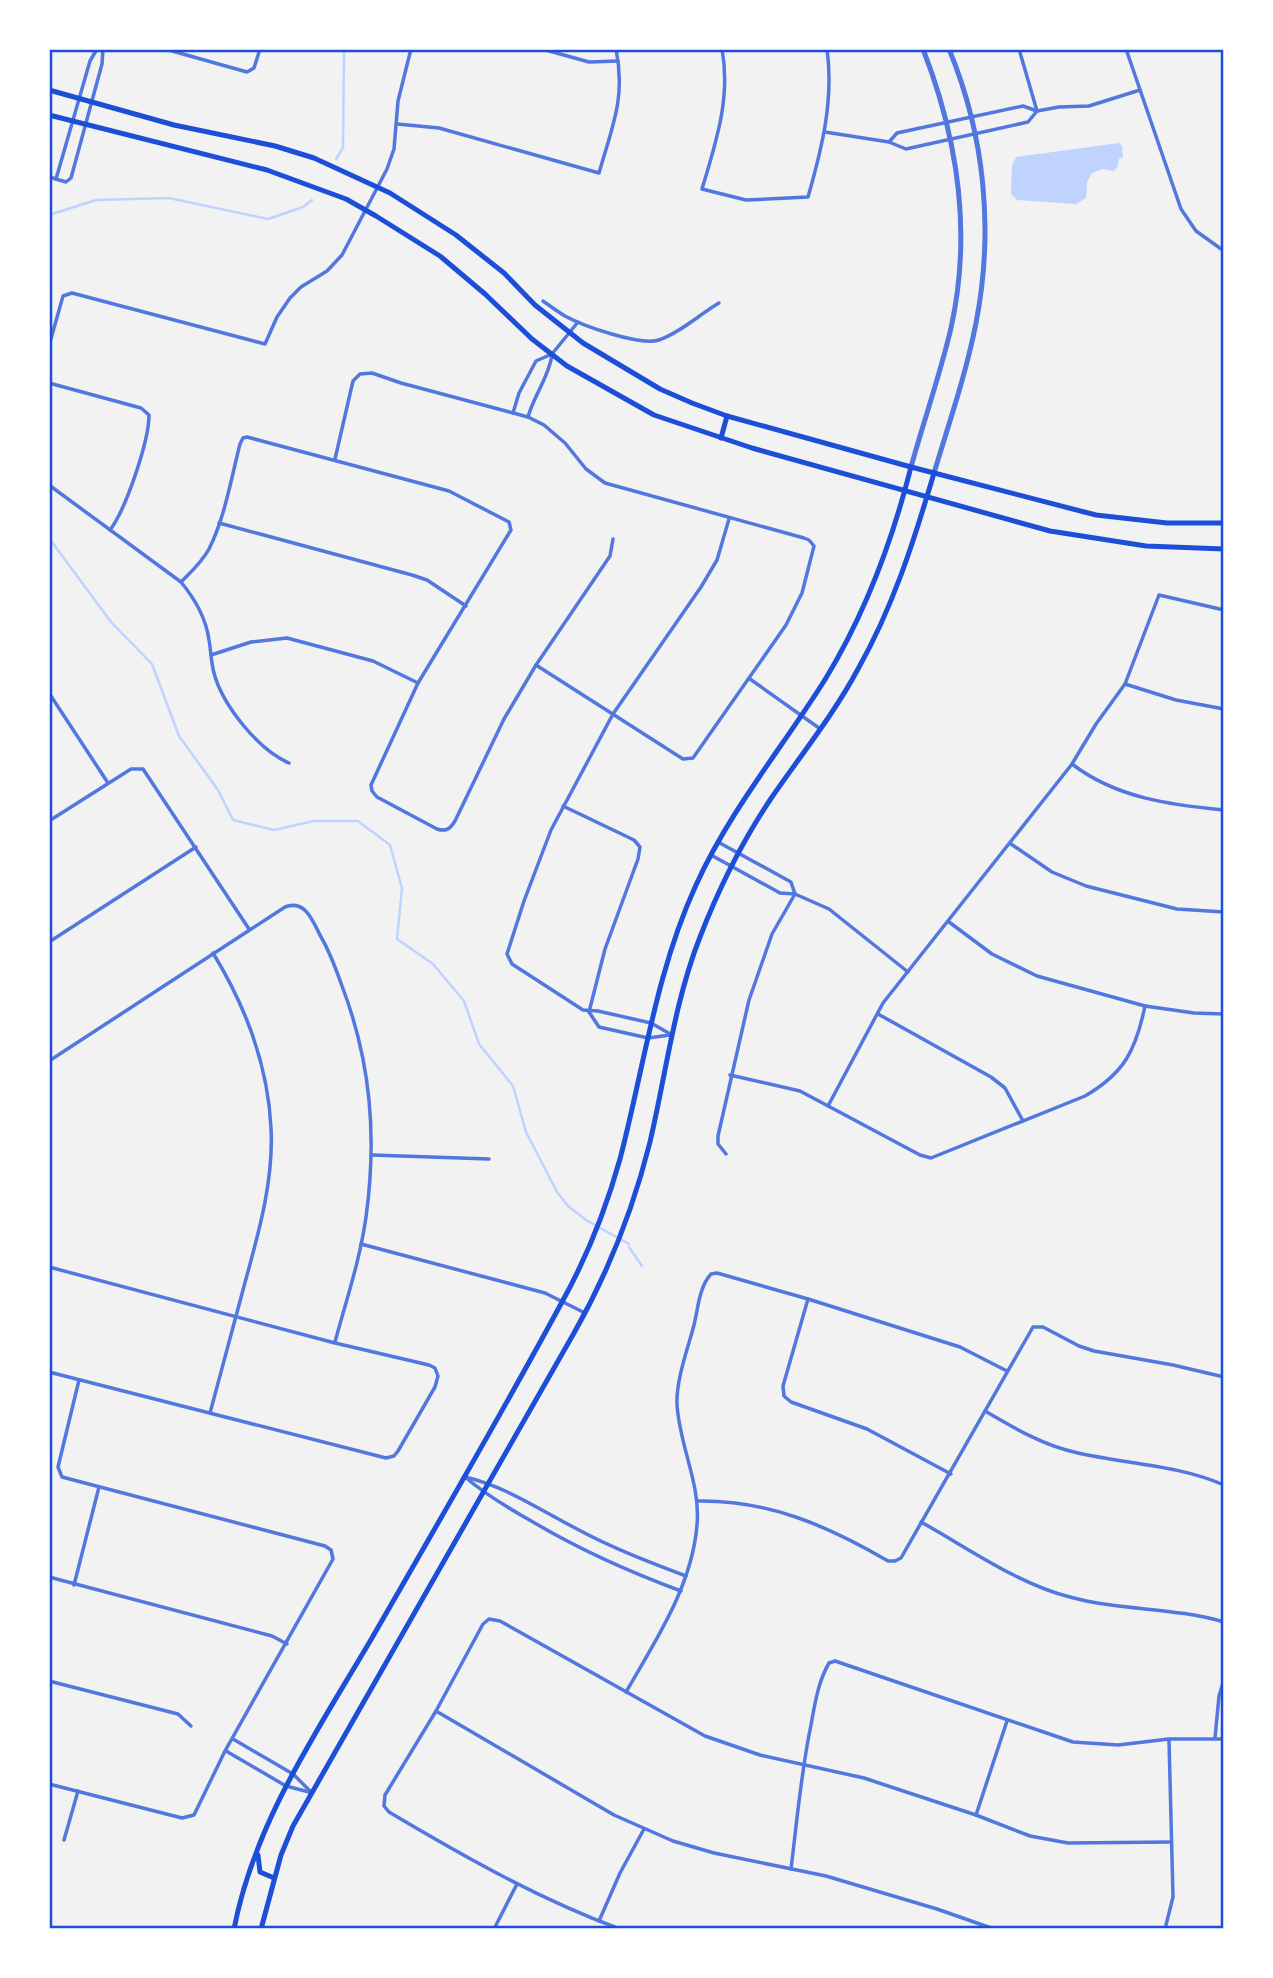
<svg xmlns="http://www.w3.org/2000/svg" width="1273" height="1978" viewBox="0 0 1273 1978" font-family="Inter,sans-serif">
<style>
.water{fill:#bfd3fe}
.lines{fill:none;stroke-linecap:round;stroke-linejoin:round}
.stream{stroke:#bfd3fe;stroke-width:2.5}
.minor{stroke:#5277de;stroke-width:3.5}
.tertiary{stroke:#5277de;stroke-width:5}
.secondary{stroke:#1d4ed8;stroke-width:5}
.neatline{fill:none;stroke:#1d4ed8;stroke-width:2.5}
</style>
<rect width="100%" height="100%" fill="#f2f2f2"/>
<!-- water -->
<polygon class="water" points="1119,143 1122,146 1123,157 1119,159 1118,166 1114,171 1103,169 1092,173 1087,182 1086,198 1076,204 1017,200 1011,194 1012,166 1016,157"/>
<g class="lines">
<!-- stream -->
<g class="stream">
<polyline points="336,159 343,148 344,49"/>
<polyline points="49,215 96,200 169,198 268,219 303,207 312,200"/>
<polyline points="49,538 111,622 152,664 179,736 218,790 233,820 274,830 314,821 358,821 390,845 402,888 397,939 433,964 464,1001 479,1044 513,1086 526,1132 557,1192 568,1206 586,1220 629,1244"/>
<polyline points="629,1247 642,1266"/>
</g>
<!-- minor -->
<g class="minor">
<polyline points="165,49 247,72 254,68 260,49"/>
<polyline points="542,49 589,62 618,61"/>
<path d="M722 49C731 98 716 142 702 189L746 200 808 197C822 148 834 100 827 49"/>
<polyline points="1019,49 1037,111"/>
<polyline points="1126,49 1181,209 1196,231 1224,251"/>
<path d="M397 124 439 128 599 173C612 127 626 98 616 49"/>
<polyline points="825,132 889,142 906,149 1028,122 1037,111"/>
<polyline points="889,142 897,133 1023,106 1037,111 1059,107 1089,106 1140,90"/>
<polyline points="49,177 66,182 71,178 102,64 103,49"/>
<polyline points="56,179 90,61 97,49"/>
<path d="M543 301C550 306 558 312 565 316 583 326 640 346 659 340 680 333 700 314 719 303"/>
<polyline points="49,346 63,296 72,293 265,344 277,317 290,298 301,287 327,271 342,255 387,169 394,149 398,101 411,49"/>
<path d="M49 383 141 408 149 415C149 441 126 509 110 530"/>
<polyline points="513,413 519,393 536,361 552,354 578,322"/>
<path d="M528 417C534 395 549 377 552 355"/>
<polyline points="335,459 353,381 360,374 372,373 401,383 528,417 544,425 565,443 586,469 605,483 804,538 809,540 814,546 802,593 786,625 693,758 683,759 536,665"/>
<path d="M49 485 181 582C195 599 206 618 209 640 211 651 211 662 214 673 222 704 258 750 289 763"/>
<polyline points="219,523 412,575 427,580 466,606"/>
<path d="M181 582C191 572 202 562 209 549 225 517 231 479 240 444L243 438 247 437 449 491 509 522 511 530 418 683 371 785 372 791 377 797 437 829C446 832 450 829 455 821L504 719 536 665 610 556 613 539"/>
<polyline points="211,655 251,642 287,638 373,661 418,683"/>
<polyline points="750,679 819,728"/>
<polyline points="1125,684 1176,700 1224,709"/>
<polyline points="49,693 108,783"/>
<path d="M1072 764C1116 798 1171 805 1224 810"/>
<polyline points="563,806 634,840 640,847 638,859 605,949 589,1012"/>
<polyline points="49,821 131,769 143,769 249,929"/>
<polyline points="718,842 791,882 795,894"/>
<polyline points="1011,844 1052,872 1086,886 1177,909 1224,912"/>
<polyline points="711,855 780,893 795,894 829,909 908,972"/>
<polyline points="949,922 992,954 1037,976 1145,1006 1194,1013 1224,1014"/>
<polyline points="49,942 196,847"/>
<polyline points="589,1012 599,1027 648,1038 670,1035"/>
<polyline points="878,1014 991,1077 1005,1088 1023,1121"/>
<polyline points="672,1035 651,1023 598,1011 583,1010 512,964 507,954 524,901 551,830 613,714 701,587 717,560 729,519"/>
<path d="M49 1061 285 907C306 899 313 922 321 937 330 952 336 969 342 986 371 1062 377 1137 366 1217 360 1260 346 1301 335 1342"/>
<path d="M730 1075 800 1091 920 1155 931 1158 1085 1096C1125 1073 1136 1049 1145 1006"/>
<polyline points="828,1106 883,1003 1072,764 1096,724 1125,684 1159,595 1224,610"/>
<polyline points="726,1154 718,1144 718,1136 749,1000 772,934 795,894"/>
<polyline points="372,1155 489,1159"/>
<polyline points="361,1244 545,1293 585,1313"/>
<polyline points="49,1267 335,1343 429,1365 435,1368 438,1376 435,1387 398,1451 394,1456 386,1458 49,1372"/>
<polyline points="808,1299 783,1386 784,1396 791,1402 867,1429 951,1474"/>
<path d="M985 1411C1014 1428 1044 1446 1078 1453 1127 1464 1178 1465 1224 1485"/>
<path d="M210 1413C221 1372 232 1331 243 1290 257 1238 274 1183 271 1128 268 1065 246 1007 213 953"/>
<path d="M465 1477C486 1495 508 1508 533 1522 582 1551 627 1571 681 1591"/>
<path d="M465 1477C505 1486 540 1510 577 1529 612 1548 649 1562 686 1576"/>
<path d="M698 1501C769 1500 828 1526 888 1561H895L901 1558 1033 1327H1043L1079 1346 1094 1351 1173 1365 1224 1377"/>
<path d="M921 1522C968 1548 1018 1584 1070 1597 1121 1611 1173 1607 1224 1622"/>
<polyline points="49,1577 272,1636 287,1644"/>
<polyline points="74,1585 99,1487"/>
<polyline points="49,1681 178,1714 191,1726"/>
<path d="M626 1692C656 1640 692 1586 697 1525 701 1484 679 1445 677 1404 676 1380 688 1348 694 1325 698 1309 699 1287 711 1274L717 1273 808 1299 960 1347 1007 1371"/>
<polyline points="436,1711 614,1815 673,1841 714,1853 826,1876 937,1909 994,1929"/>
<polyline points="1215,1738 1219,1696 1224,1680"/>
<polyline points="233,1739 293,1774 311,1792"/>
<polyline points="226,1751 286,1786 309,1792"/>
<polyline points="49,1784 182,1818 194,1815 225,1751 333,1559 331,1550 325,1546 62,1477 58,1467 79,1380"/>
<polyline points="976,1815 1007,1721"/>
<polyline points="64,1840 78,1791"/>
<path d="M791 1869C797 1821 801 1772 811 1725 815 1703 818 1682 829 1663L835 1661 1073 1742 1118 1745 1169 1739H1224"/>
<polyline points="599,1921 620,1873 644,1829"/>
<polyline points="494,1929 517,1884"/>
<path d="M620 1929C539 1899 463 1856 389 1812L384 1806 385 1795 436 1711 483 1624 489 1619 500 1621 705 1736 760 1755 864 1778 976 1815 1030 1836 1068 1843 1171 1842"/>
<polyline points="1165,1929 1173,1897 1169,1740"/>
</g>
<!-- tertiary -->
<g class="tertiary">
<path d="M911 467C924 420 940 375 951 328 972 233 958 139 923 49"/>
<path d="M934 473C949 423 966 374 976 323 994 231 985 136 949 49"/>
</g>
<!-- secondary -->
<g class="secondary">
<polyline points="49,90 174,125 275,146 314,158 390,193 456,235 504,273 535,305 583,343 660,389 692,403 727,416 911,467 1096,515 1167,523 1224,523"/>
<polyline points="49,115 267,170 346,199 376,216 440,256 485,294 532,339 567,366 654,415 752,448 1050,531 1146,546 1224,549"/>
<polyline points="721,438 727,416"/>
<polyline points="258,1855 260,1872 274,1878"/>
<path d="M234 1929C254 1824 316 1733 369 1643 434 1530 500 1417 562 1302 587 1257 606 1209 620 1159 644 1067 656 972 696 885 730 810 783 747 826 678 866 612 892 542 911 467"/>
<path d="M261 1929 281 1855 293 1826 574 1333C608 1273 633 1210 650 1142 666 1074 674 1003 700 937 719 888 743 840 772 797 801 755 834 714 858 669 893 607 914 541 934 473"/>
</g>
</g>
<!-- border -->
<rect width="1273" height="1978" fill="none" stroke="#ffffff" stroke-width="102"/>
<rect x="51" y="51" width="1171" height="1876" class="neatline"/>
</svg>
